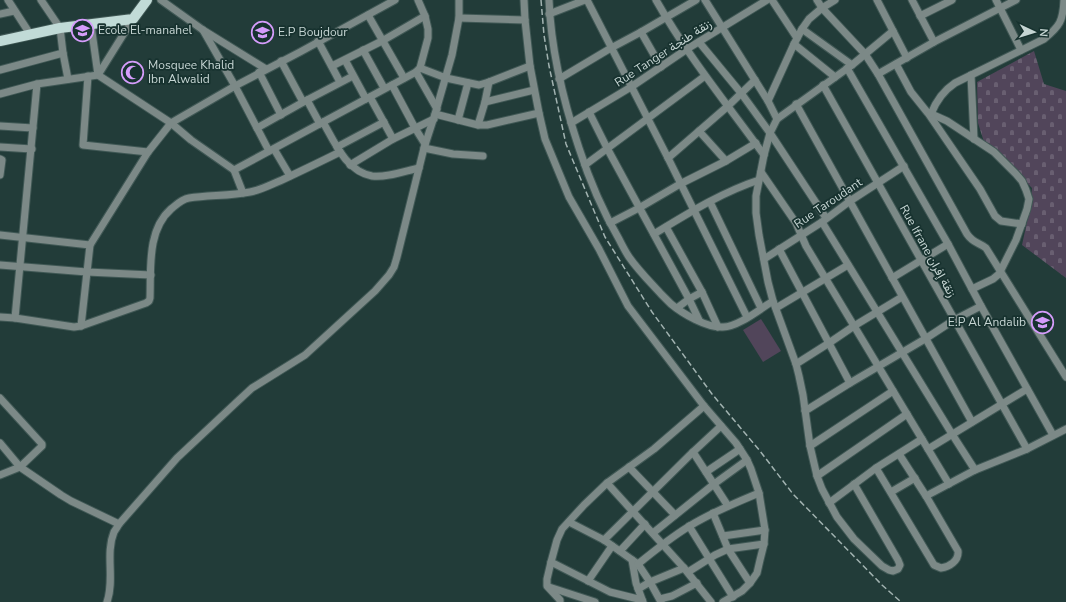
<svg xmlns="http://www.w3.org/2000/svg" width="1066" height="602" viewBox="0 0 1066 602" font-family="'Nunito Sans',Vazirmatn,sans-serif">
<style>
.cemetery{fill:url(#cemetery-stones)}
.pitch{fill:#51455a}
.lines{fill:none;stroke-linecap:round;stroke-linejoin:round}
.minor-casing{stroke:#405855;stroke-width:9}
.major-casing{stroke:#405855;stroke-width:12}
.minor{stroke:#7c8987;stroke-width:7}
.major{stroke:#c1dbd7;stroke-width:10}
.rail{stroke:#a2b3b1;stroke-width:1.5;stroke-dasharray:6 3;stroke-linecap:butt}
.labels{text-anchor:middle;dominant-baseline:central;stroke-width:3.5;stroke-linejoin:round;paint-order:stroke}
.poi-label{font-size:12px;fill:#c6d5d3;stroke:#17322f;text-anchor:start}
.street-label{font-size:12px;fill:#c6d5d3;stroke:#17322f}
</style>
<defs>
<pattern id="cemetery-stones" width="16" height="16" patternUnits="userSpaceOnUse"><rect width="16" height="16" fill="#51455a"/><path d="M2 7V4a2 2 0 0 1 4 0v3zM10 15v-3a2 2 0 0 1 4 0v3z" fill="#695f71"/></pattern>
</defs>
<rect width="100%" height="100%" fill="#223c39"/>
<!-- cemetery -->
<polygon class="cemetery" points="1034,51 1044,84 1066,91 1066,278 1022,245 1030,208 1032,188 1010,166 984,142 978,123 977,82"/>
<!-- pitch -->
<polygon class="pitch" points="761,319 781,351 763,362 743,330"/>
<g class="lines">
<defs>
<g id="minor">
<polyline points="8,0 30,34"/>
<polyline points="41,0 60,28 63,53 68,79"/>
<polyline points="161,0 203,30 266,69"/>
<polyline points="524,0 525,20 530,66 539,113 545,139 569,197 599,249 628,306 704,406 736,443 747,460 751,469 759,493 765,530 764,544 760,560 757,573 750,583 742,591 723,602"/>
<path d="M549 0C551 50 563 100 579 148 589 179 602 210 619 239 622 245 625 251 629 257 638 270 650 282 661 294 664 297 668 301 671 304 683 314 707 328 723 327 738 327 760 309 773 301"/>
<polyline points="587,0 668,158 747,317"/>
<path d="M656 0C687 55 727 104 764 155"/>
<polyline points="705,0 768,101 777,119"/>
<polyline points="772,0 797,38"/>
<path d="M817 0 822 8 865 54 878 74 967 234C973 243 978 242 986 248L1066 377"/>
<polyline points="877,0 907,58"/>
<polyline points="912,0 934,42"/>
<polyline points="996,0 1021,50"/>
<polyline points="0,14 14,11"/>
<polyline points="549,14 585,0"/>
<polyline points="368,15 404,78"/>
<polyline points="920,16 952,0"/>
<polyline points="459,18 525,20"/>
<polyline points="91,25 98,75 171,123 191,140 234,170 243,193"/>
<polyline points="802,29 852,65"/>
<polyline points="203,30 235,86 269,151"/>
<polyline points="641,32 661,67"/>
<polyline points="318,41 340,82"/>
<polyline points="699,42 741,93 770,133 826,218"/>
<polyline points="794,44 835,77"/>
<polyline points="363,50 384,88"/>
<polyline points="345,60 366,99"/>
<polyline points="281,61 303,102"/>
<polyline points="896,64 911,92 927,112 947,121 994,152 1016,174 1022,181 1026,190 1029,199 1027,209 1016,240 999,274 993,279 972,289"/>
<polyline points="332,66 382,41 425,16"/>
<polyline points="420,68 446,78 479,85 489,82 530,66"/>
<polyline points="847,68 948,244 981,306 1053,435"/>
<polyline points="0,70 63,53"/>
<polyline points="259,72 281,115"/>
<polyline points="416,72 437,109"/>
<polyline points="878,74 934,42 1016,0"/>
<polyline points="971,75 974,139"/>
<polyline points="88,76 83,145 148,152"/>
<polyline points="559,79 611,48 641,32 696,0"/>
<polyline points="392,85 415,128 425,144"/>
<polyline points="823,85 1027,449"/>
<polyline points="0,94 37,84 98,75 133,19"/>
<polyline points="370,97 393,139"/>
<polyline points="307,100 320,124"/>
<polyline points="768,101 794,44 802,29 809,19 822,8 835,0"/>
<polyline points="485,102 534,90"/>
<polyline points="796,104 972,422"/>
<polyline points="589,112 607,148 689,299 699,320"/>
<polyline points="928,113 980,189 995,216 1001,221 1022,224"/>
<polyline points="435,114 478,125 487,125 539,113"/>
<path d="M931 114C936 101 943 91 955 83L1044 39C1060 26 1063 21 1064 0"/>
<polyline points="458,120 468,83"/>
<path d="M323 122C335 143 346 171 372 176 386 178 405 171 419 168"/>
<polyline points="571,123 631,87 687,49 767,0"/>
<polyline points="478,125 485,102 489,82"/>
<polyline points="0,126 33,128"/>
<polyline points="257,128 307,100 353,76"/>
<polyline points="699,131 726,161"/>
<polyline points="0,147 32,149"/>
<polyline points="337,147 384,122"/>
<polyline points="424,148 453,154 483,156"/>
<polyline points="274,149 290,176"/>
<polyline points="668,158 728,106 755,80"/>
<polyline points="0,159 2,160 0,175"/>
<polyline points="350,165 393,139 434,119"/>
<polyline points="585,165 705,76"/>
<polyline points="234,170 416,72 420,68 428,38 428,29 425,16 418,0"/>
<polyline points="761,172 796,223 806,246 949,484"/>
<polyline points="710,202 761,308"/>
<polyline points="822,222 952,434 975,470"/>
<polyline points="610,223 639,208 680,184 726,161 756,143"/>
<polyline points="666,227 702,292 718,327"/>
<path d="M654 234C687 214 722 192 759 180"/>
<polyline points="0,235 90,245"/>
<polyline points="779,249 850,383"/>
<polyline points="764,259 822,222 850,201 904,166"/>
<polyline points="0,265 87,272 151,275"/>
<polyline points="892,278 948,244"/>
<polyline points="677,308 689,299 702,292"/>
<polyline points="776,308 848,265"/>
<path d="M0 317 15 318 74 327 81 326 146 303 149 301 150 298C151 268 147 230 171 209 177 204 182 199 189 198 209 195 230 196 250 192 261 190 272 184 282 180 301 171 320 162 340 152"/>
<polyline points="15,318 37,84"/>
<polyline points="81,326 90,245 148,152 171,123 235,86 300,52 395,0"/>
<polyline points="796,364 829,343 854,326 902,297"/>
<polyline points="0,398 42,444 42,446 20,467 0,475"/>
<polyline points="805,411 850,383 925,339 954,320 981,306"/>
<polyline points="0,443 20,467 61,495 71,501 119,524"/>
<polyline points="810,446 893,391"/>
<polyline points="928,449 1027,389"/>
<polyline points="693,452 728,506"/>
<polyline points="629,467 675,515"/>
<path d="M876 468 934 565 941 568C949 567 959 561 958 551L926 496 899 454"/>
<polyline points="706,472 740,449"/>
<polyline points="817,476 907,414"/>
<polyline points="607,483 684,568 711,602"/>
<polyline points="854,484 898,560 900,565 898,569 893,571 889,570 882,566 854,539 837,517 822,489 817,476 810,446 803,395 799,376 796,364 773,301 768,282 759,235 756,213 756,196 764,155 770,133 777,119 852,65 893,31"/>
<polyline points="891,492 915,478"/>
<polyline points="926,496 975,470 1027,449 1066,429"/>
<polyline points="829,503 876,468 922,439"/>
<polyline points="713,513 728,549 750,583"/>
<polyline points="569,522 604,540 638,564 650,582 661,602"/>
<polyline points="689,526 733,597"/>
<polyline points="653,533 714,484 747,460"/>
<polyline points="723,536 765,530"/>
<polyline points="604,540 693,452 721,426"/>
<polyline points="620,551 645,524"/>
<polyline points="632,560 636,583 643,602"/>
<polyline points="551,562 610,592 642,600"/>
<path d="M638 564C654 551 670 538 688 527 710 513 735 503 759 493"/>
<polyline points="688,572 715,555 728,549 764,544"/>
<polyline points="588,581 612,546"/>
<polyline points="549,587 595,602"/>
<polyline points="638,589 650,582 684,568"/>
<polyline points="660,599 672,596 697,583"/>
<path d="M107 602C115 579 105 554 114 532 116 529 118 526 119 524L177 458 239 400 252 388 305 355 375 291 389 275 394 267 397 257 424 148 435 114 452 55 459 18V0"/>
<polyline points="560,602 560,600 547,586 547,579 551,562 557,540 562,529 584,505 607,483 654,449 704,406"/>
</g>
<polyline id="major" points="0,41 60,28 133,19 147,0"/>
</defs>
<!-- minor casing -->
<use href="#minor" class="minor-casing"/>
<!-- major casing -->
<use href="#major" class="major-casing"/>
<!-- minor -->
<use href="#minor" class="minor"/>
<!-- major -->
<use href="#major" class="major"/>
<!-- rail -->
<polyline class="rail" points="541,0 544,35 549,66 566,144 605,237 652,312 712,394 760,451 793,494 882,585 901,602"/>
</g>
<!-- icons -->
<defs>
<symbol id="school-ring" viewBox="-11 -11 22 22"><circle r="9.5" fill="#17322f" stroke="#d59cfb" stroke-width="1.5"/><path d="M0-5L7-2L0 1L-7-2ZM-4 1L0 2.5L4 1V4Q0 6-4 4Z" fill="#d59cfb"/></symbol>
<symbol id="mosque-ring" viewBox="-11 -11 22 22"><circle r="9.5" fill="#17322f" stroke="#d59cfb" stroke-width="1.5"/><path d="M3.5-4.9A6 6 0 1 0 3.5 4.9A5 5 0 1 1 3.5-4.9Z" fill="#d59cfb"/></symbol>
</defs>
<g fill-rule="evenodd">
<use href="#school-ring" x="70" y="18" width="25" height="25"/>
<use href="#school-ring" x="250" y="20" width="25" height="25"/>
<use href="#mosque-ring" x="120" y="60" width="25" height="25"/>
<use href="#school-ring" x="1030" y="310" width="25" height="25"/>
</g>
<g class="labels">
<!-- poi labels -->
<g class="poi-label">
<text x="98" y="30">Ecole El-manahel</text>
<text x="278" y="32">E.P Boujdour</text>
<text x="148" y="65">Mosquee Khalid<tspan x="148" dy="14">Ibn Alwalid</tspan></text>
<text x="1026" y="322" text-anchor="end">E.P Al Andalib</text>
</g>
<!-- street labels -->
<g class="street-label">
<text transform="translate(663 53) rotate(-33)">Rue Tanger زنقة طنجة</text>
<text transform="translate(828 203) rotate(-34)">Rue Taroudant</text>
<text transform="translate(928 251) rotate(61)">Rue Ifrane زنقة إفران</text>
</g>
</g>
<!-- north arrow -->
<g transform="translate(1034 32) rotate(94)" stroke="#17322f" stroke-width="3" paint-order="stroke">
<path d="M0-3L7 15L0 10L-7 15Z" fill="#c6d5d3"/>
<text y="-6" font-size="11" font-weight="bold" text-anchor="middle" fill="#c6d5d3">N</text>
</g>
</svg>
